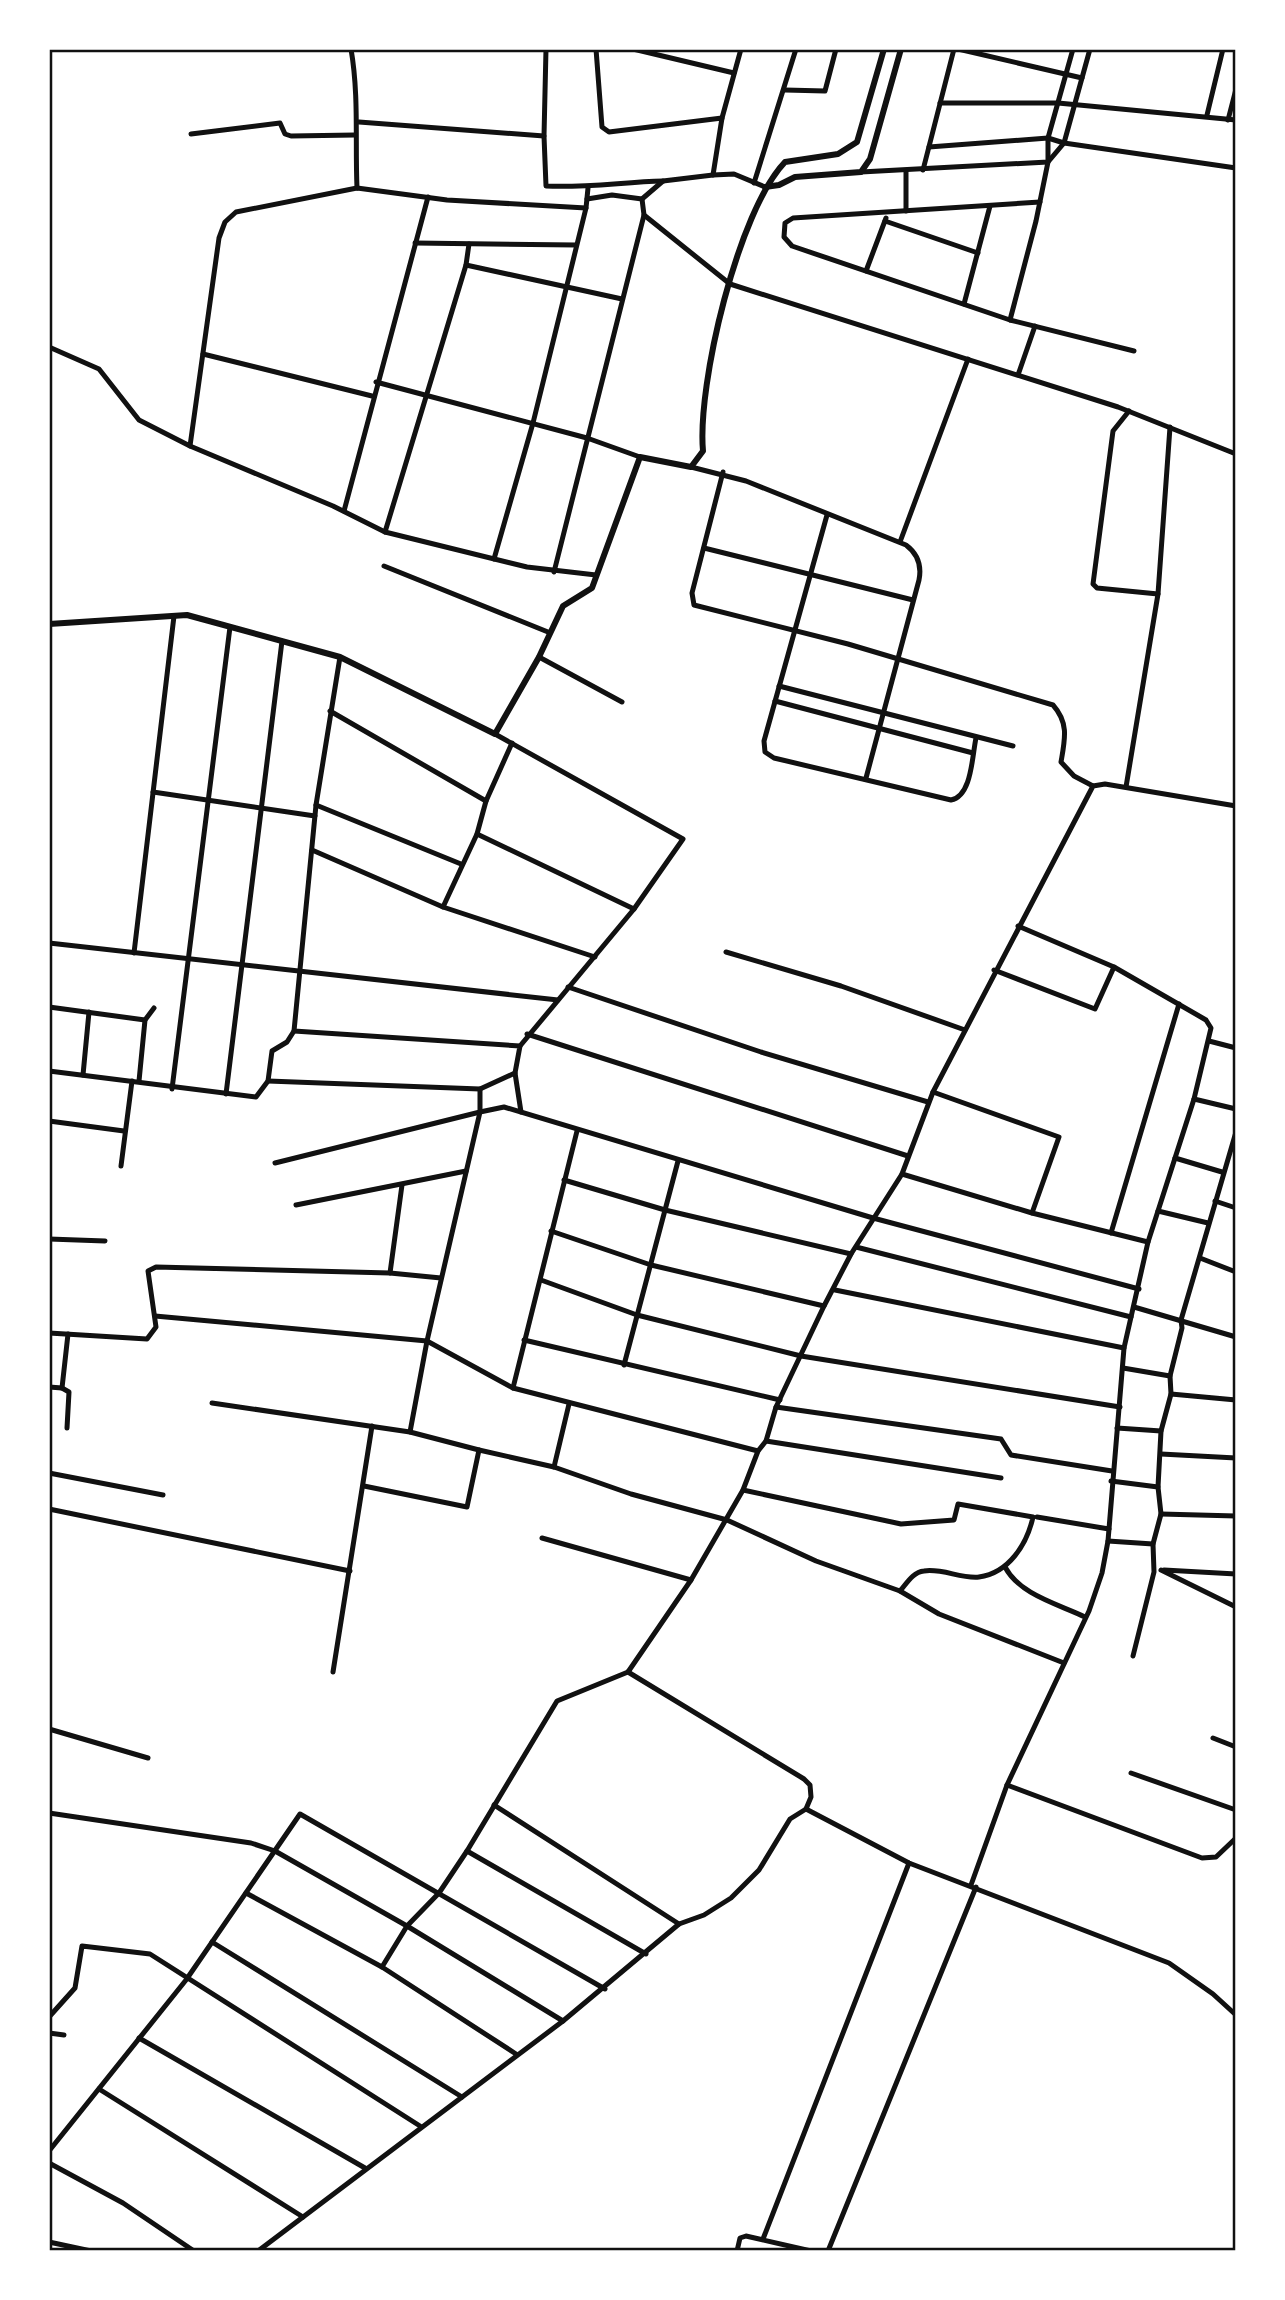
<svg xmlns="http://www.w3.org/2000/svg" width="1285" height="2300" viewBox="0 0 1285 2300" font-family="'IBM Plex Sans',sans-serif">
<style>
.lines{fill:none;stroke-linecap:round;stroke-linejoin:round}
.minor{stroke:#111;stroke-width:5}
.tertiary{stroke:#111;stroke-width:6}
.neatline{fill:none;stroke:#111;stroke-width:2.5}
</style>
<rect width="100%" height="100%" fill="#fff"/>
<g class="lines">
<!-- minor -->
<g class="minor">
<path d="M351 49C359 95 355 141 357 188"/>
<path d="M546 49 544 136 546 186C586 188 623 182 663 181"/>
<polyline points="596,49 602,127 609,132 722,118"/>
<polyline points="633,49 734,73"/>
<polyline points="958,49 1082,78"/>
<polyline points="785,90 825,91 836,49"/>
<polyline points="940,103 1058,103 1236,120"/>
<polyline points="1207,115 1223,49"/>
<polyline points="1228,120 1236,89"/>
<polyline points="359,122 544,136"/>
<polyline points="191,134 280,123 285,134 291,136 355,135"/>
<polyline points="929,147 1048,138 1064,143 1236,168"/>
<polyline points="923,170 954,49"/>
<polyline points="906,171 906,211"/>
<polyline points="861,172 1048,162 1064,143 1090,49"/>
<polyline points="713,175 722,118 741,49"/>
<polyline points="754,183 796,49"/>
<polyline points="587,199 612,195 642,199 644,215 730,284 1118,407 1236,454"/>
<polyline points="642,199 663,181 713,175 734,174 765,187"/>
<polyline points="1040,202 793,218 785,223 784,237 792,246 1010,320 1134,351"/>
<polyline points="586,208 447,200 357,188 236,212 225,222 219,238 190,446 333,506 385,532 527,567 596,575"/>
<polyline points="885,221 978,253"/>
<polyline points="415,243 576,245"/>
<polyline points="466,265 622,299"/>
<polyline points="866,271 886,218"/>
<polyline points="964,304 990,206"/>
<polyline points="1010,320 1036,221 1048,162 1048,138 1073,49"/>
<polyline points="49,347 99,369 139,420 190,446"/>
<polyline points="203,354 372,396"/>
<polyline points="1018,375 1035,326"/>
<polyline points="376,382 587,438 640,457"/>
<polyline points="1129,411 1113,431 1093,584 1097,588 1158,594"/>
<path d="M691 467 746 481 906 545C918 554 922 565 919 580L866 778"/>
<path d="M723 472 692 593 694 605 848 644 1053 705C1069 723 1065 739 1061 762L1074 776 1093 786"/>
<polyline points="344,511 428,197"/>
<path d="M827 515 764 741 765 752 774 758 951 800C972 796 972 756 976 738"/>
<polyline points="385,532 466,265 469,244"/>
<polyline points="900,542 968,359"/>
<polyline points="704,548 913,600"/>
<polyline points="494,559 533,423 586,208 588,188"/>
<polyline points="384,566 548,632"/>
<polyline points="554,572 644,215"/>
<polyline points="340,657 316,805 294,1031 520,1046 515,1073 521,1112"/>
<polyline points="539,657 622,702"/>
<polyline points="779,686 1013,746"/>
<polyline points="775,701 973,753"/>
<polyline points="330,711 486,801"/>
<polyline points="495,734 683,839 634,909 520,1046"/>
<polyline points="1126,787 1158,594 1170,427"/>
<polyline points="153,792 315,816"/>
<polyline points="316,805 461,864"/>
<polyline points="477,834 634,909"/>
<polyline points="312,850 443,907 595,957"/>
<polyline points="443,907 477,834 486,801 512,743"/>
<polyline points="49,943 558,1000"/>
<polyline points="726,952 841,986 965,1030"/>
<polyline points="134,953 174,616"/>
<polyline points="994,970 1095,1009 1114,967"/>
<polyline points="568,987 761,1052 928,1102"/>
<polyline points="49,1007 145,1020"/>
<polyline points="527,1034 908,1156"/>
<polyline points="1209,1041 1236,1048"/>
<polyline points="49,1071 256,1097 268,1081 272,1051 287,1042 294,1031"/>
<polyline points="83,1075 89,1012"/>
<polyline points="139,1081 145,1020 154,1008"/>
<polyline points="268,1081 480,1089 515,1073"/>
<polyline points="172,1089 230,627"/>
<polyline points="933,1092 1059,1137 1032,1213"/>
<polyline points="226,1094 282,641"/>
<polyline points="1194,1099 1236,1109"/>
<polyline points="49,1121 124,1131"/>
<polyline points="1175,1158 1222,1172"/>
<polyline points="275,1163 480,1112 480,1089"/>
<polyline points="121,1166 132,1081"/>
<polyline points="902,1174 1032,1213 1148,1242"/>
<polyline points="564,1180 665,1210 851,1254"/>
<polyline points="1215,1201 1236,1208"/>
<polyline points="296,1205 466,1171"/>
<polyline points="1158,1211 1208,1223"/>
<polyline points="551,1231 651,1265 824,1306"/>
<polyline points="1111,1233 1179,1004"/>
<polyline points="49,1239 105,1241"/>
<polyline points="856,1247 1131,1317"/>
<polyline points="1200,1258 1236,1272"/>
<polyline points="390,1273 402,1185"/>
<polyline points="541,1280 637,1315 801,1356 1120,1407"/>
<polyline points="835,1290 1124,1348"/>
<polyline points="1134,1307 1236,1337"/>
<polyline points="155,1316 427,1341 513,1388 758,1451"/>
<polyline points="49,1333 147,1339 156,1327 148,1271 156,1267 390,1273 441,1278"/>
<polyline points="524,1340 780,1400"/>
<polyline points="624,1365 678,1161"/>
<polyline points="1123,1368 1170,1376"/>
<polyline points="49,1387 62,1388 69,1392 67,1428"/>
<polyline points="62,1388 68,1334"/>
<polyline points="513,1388 577,1131"/>
<polyline points="1171,1394 1236,1400"/>
<polyline points="212,1403 410,1432 479,1450 467,1507 364,1486"/>
<polyline points="776,1407 1001,1439 1011,1455 1112,1471"/>
<polyline points="1117,1428 1161,1431"/>
<polyline points="410,1432 427,1341 480,1112 504,1107 873,1218 1139,1289"/>
<polyline points="766,1441 1001,1478"/>
<path d="M479 1450 554 1467 631 1494 727 1520 816 1561 900 1591C907 1583 913 1572 924 1571 942 1568 961 1579 979 1577 1009 1573 1027 1544 1033 1517L958 1504 954 1520 901 1524 743 1490"/>
<polyline points="1161,1454 1236,1458"/>
<polyline points="554,1467 569,1404"/>
<polyline points="49,1473 163,1495"/>
<polyline points="1111,1481 1158,1487"/>
<polyline points="49,1509 350,1571"/>
<polyline points="1161,1514 1236,1516"/>
<polyline points="1037,1517 1109,1529"/>
<polyline points="542,1538 691,1580"/>
<polyline points="1108,1541 1153,1544"/>
<path d="M1005 1567C1020 1595 1058 1604 1085 1617"/>
<polyline points="1161,1570 1236,1607"/>
<polyline points="1164,1570 1236,1574"/>
<polyline points="900,1591 939,1614 1064,1663"/>
<polyline points="1133,1656 1154,1572 1153,1544 1161,1514 1158,1487 1161,1431 1171,1394 1170,1376 1182,1328 1181,1320 1236,1132"/>
<polyline points="333,1672 372,1426"/>
<polyline points="49,1729 148,1758"/>
<polyline points="1213,1738 1236,1747"/>
<polyline points="1131,1773 1236,1810"/>
<polyline points="1007,1785 1202,1858 1216,1857 1236,1838"/>
<polyline points="494,1805 679,1924"/>
<polyline points="806,1809 909,1863 1169,1963 1213,1994 1236,2015"/>
<polyline points="49,1813 251,1843 275,1851 407,1926 563,2021"/>
<polyline points="467,1851 646,1954"/>
<polyline points="971,1885 1007,1785 1089,1611 1102,1573 1108,1541 1124,1348 1148,1242 1194,1099 1211,1028 1206,1020 1114,967 1018,926"/>
<polyline points="246,1893 382,1967 516,2054"/>
<polyline points="212,1942 462,2097"/>
<polyline points="382,1967 407,1926 439,1893 467,1851 557,1701 628,1672 691,1580 743,1490 758,1451 766,1441 776,1407 824,1306 851,1254 902,1174 933,1092 1093,786 1105,784 1236,806"/>
<polyline points="49,2017 75,1988 82,1946 150,1954 420,2126"/>
<polyline points="49,2033 64,2035"/>
<polyline points="139,2038 365,2168"/>
<polyline points="99,2089 303,2217"/>
<polyline points="49,2151 186,1980 300,1814 605,1989"/>
<polyline points="49,2163 123,2203 194,2251"/>
<polyline points="763,2239 909,1863"/>
<polyline points="49,2242 91,2251"/>
<polyline points="258,2251 563,2021 679,1924 704,1915 731,1898 759,1870 790,1819 806,1809 811,1797 810,1785 804,1779 628,1672"/>
<polyline points="737,2251 740,2238 746,2236 811,2251"/>
<polyline points="828,2251 976,1887"/>
</g>
<!-- tertiary -->
<g class="tertiary">
<polyline points="765,187 779,185 795,177 861,172 870,159 901,49"/>
<path d="M49 624 187 615 340 657 495 734 539 657 563 606 592 588 640 457 691 467 703 451C697 385 738 211 785 162L838 154 857 142 884 49"/>
</g>
</g>
<!-- border -->
<rect width="1285" height="2300" fill="none" stroke="#ffffff" stroke-width="102"/>
<rect x="51" y="51" width="1183" height="2198" class="neatline"/>
</svg>
